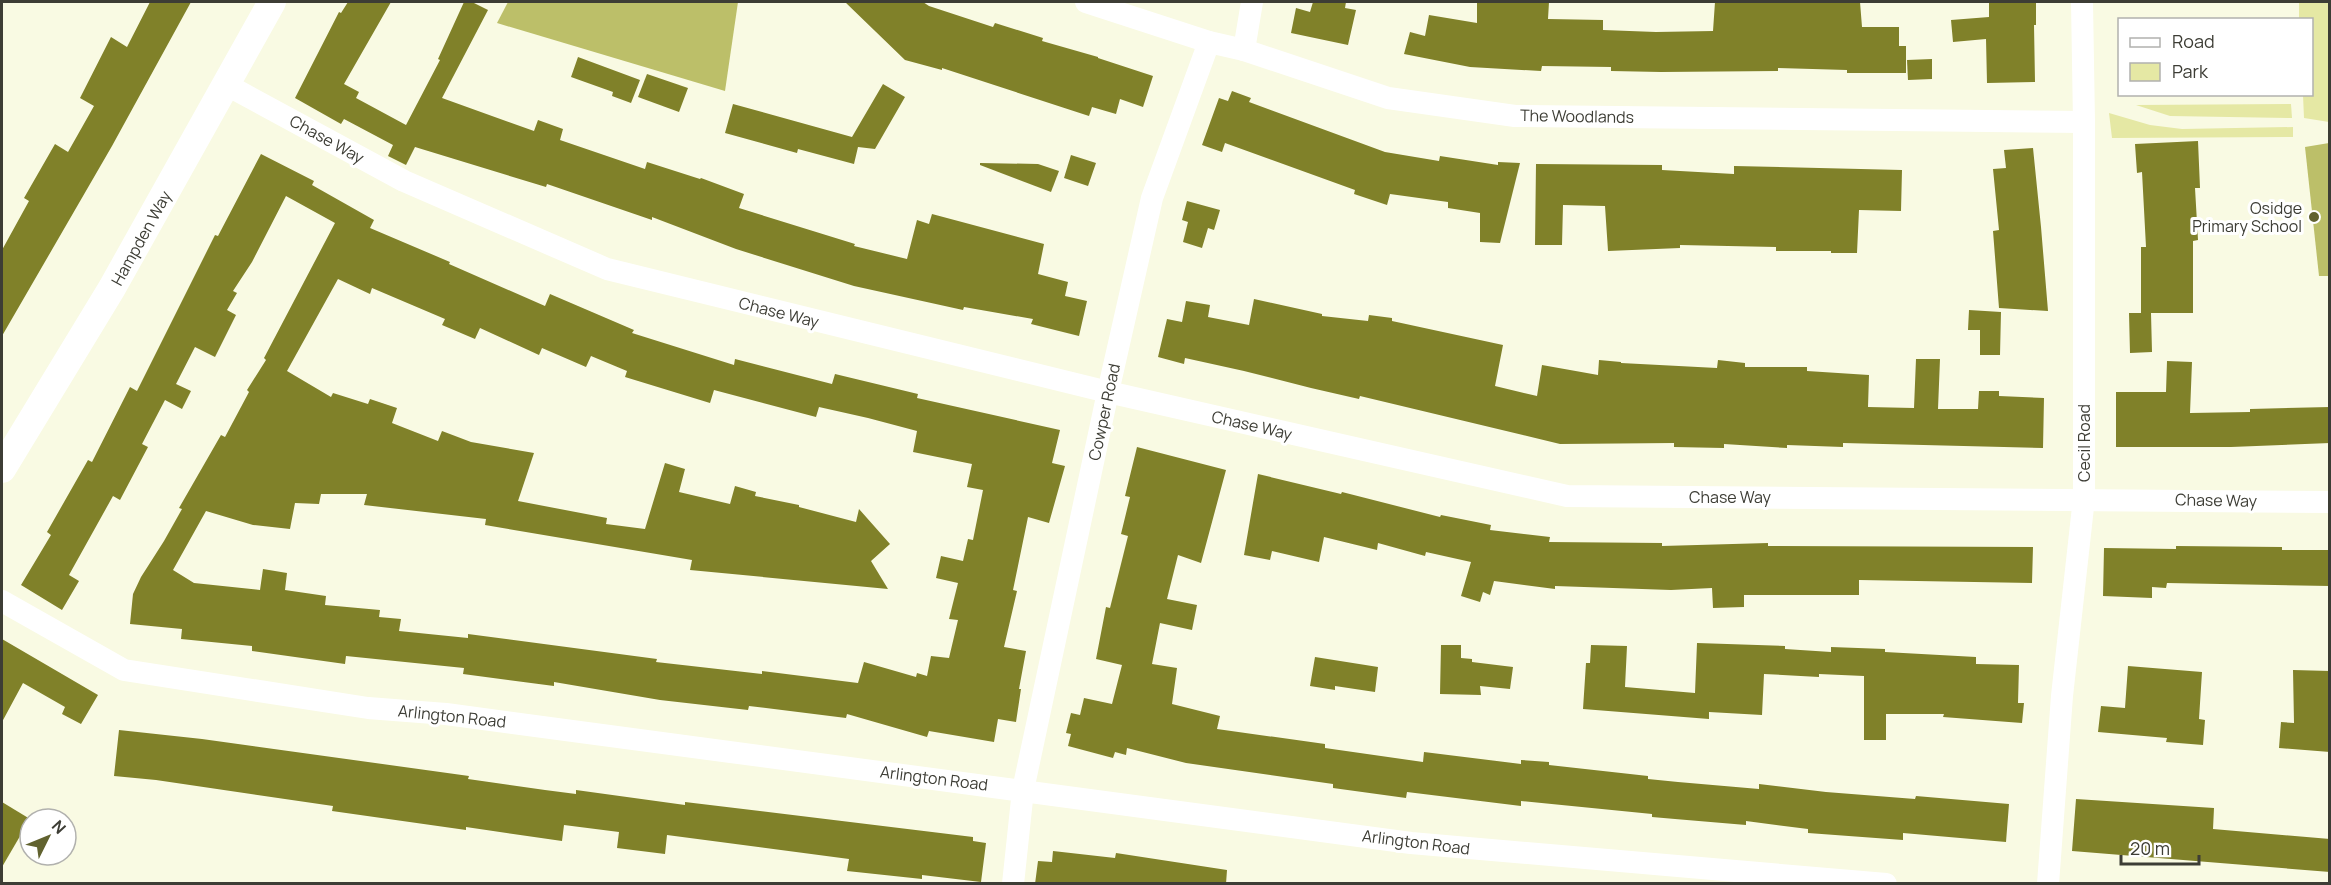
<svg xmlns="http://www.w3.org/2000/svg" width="2331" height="885" viewBox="0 0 2331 885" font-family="Manrope,sans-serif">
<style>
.green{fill:#e5e8a4}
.forest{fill:#bcbf69}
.building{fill:#808129;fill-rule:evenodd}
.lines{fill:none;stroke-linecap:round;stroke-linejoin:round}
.minor{stroke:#fff;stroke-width:22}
.tertiary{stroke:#fff;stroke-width:28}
.poi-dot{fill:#61622f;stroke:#fff;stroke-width:2}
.labels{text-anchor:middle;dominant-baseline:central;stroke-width:6;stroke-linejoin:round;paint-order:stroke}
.street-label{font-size:16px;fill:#3d3d35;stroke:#fff}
.poi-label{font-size:16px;fill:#3d3d35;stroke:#fff;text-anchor:end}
</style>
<rect width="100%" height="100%" fill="#f9fae3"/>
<!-- green -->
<g class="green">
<polygon points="2299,2 2329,2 2329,122 2304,118 2303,95 2312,94 2312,20 2299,19"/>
<polygon points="2291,104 2292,118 2170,116 2136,105"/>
<polygon points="2109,113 2150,125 2182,129 2293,127 2293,137 2112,138"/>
</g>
<!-- forest -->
<g class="forest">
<polygon points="508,2 738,2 725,91 497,23"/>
<polygon points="2329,143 2329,276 2319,276 2305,147"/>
</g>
<!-- building -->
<g class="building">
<polygon points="150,2 191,2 112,146 2,336 2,250 29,201 24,198 55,144 68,152 94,106 80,98 111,37 127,47"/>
<polygon points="348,2 391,2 344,84 359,92 356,98 406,125 440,60 438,59 464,2 472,2 488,10 442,98 534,131 538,120 563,129 560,140 645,169 647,162 700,179 701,178 744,194 739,208 855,244 854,246 907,259 917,220 929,224 932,214 1044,244 1038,274 1068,282 1065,296 1087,301 1079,336 1031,324 1033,319 964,307 963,310 854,286 736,249 652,217 652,220 547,184 546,187 415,147 406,165 388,156 393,145 344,119 341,124 295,98 339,12 341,13"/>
<polygon points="845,2 923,2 929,6 993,27 995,23 1024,32 1043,38 1042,41 1098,57 1098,58 1153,76 1143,107 1120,99 1116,114 1092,107 1089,116 942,68 942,70 905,60"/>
<polygon points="1313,2 1346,2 1345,8 1356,10 1348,45 1291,33 1296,8 1310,12"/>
<polygon points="1477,2 1549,2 1548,19 1603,20 1603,30 1656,32 1713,31 1715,2 1860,2 1862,27 1899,27 1899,46 1906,46 1906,73 1847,73 1847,70 1778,68 1778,71 1661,72 1611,71 1611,67 1542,66 1541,71 1470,67 1404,54 1410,32 1425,36 1429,15 1477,23"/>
<polygon points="1989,2 2036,2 2036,25 2034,25 2035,82 1987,83 1986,39 1953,42 1951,20 1989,17"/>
<polygon points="578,57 640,80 631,103 612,96 613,92 571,77"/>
<polygon points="1932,59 1932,79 1908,80 1907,60"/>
<polygon points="647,74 688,88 679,112 638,97"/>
<polygon points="883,84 905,97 875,149 858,147 854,164 798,149 797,153 725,133 733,104 852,137"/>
<polygon points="1232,91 1251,98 1249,102 1385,152 1439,161 1440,156 1498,165 1498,162 1520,163 1500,243 1480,242 1480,213 1448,208 1448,202 1390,194 1387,205 1354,194 1355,190 1225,143 1222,152 1202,145 1219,98 1228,101"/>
<polygon points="2198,141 2200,188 2195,188 2198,240 2193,241 2193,313 2151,313 2152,352 2130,353 2129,313 2141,313 2141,247 2146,247 2142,172 2137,173 2135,144"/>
<polygon points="2033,148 2041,227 2048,311 1999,308 1993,231 1999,230 1993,169 2006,168 2004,150"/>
<path d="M261 154 314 181 312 185 374 220 370 228 450 262 449 264 545 306 550 294 634 330 632 333 734 365 735 359 832 384 835 374 918 394 917 398 1060 430 1052 463 1065 466 1049 523 1028 517 1013 590 1017 591 1004 647 1026 651 1019 689H1021L1016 722 998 719 994 742 929 731 927 737 847 714 846 718 749 706 748 710 660 700 554 682V686L463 674 464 668 346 656 345 664 252 651V646L181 639 182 629 130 624 133 594 141 577 164 541 182 509 179 508 221 435 225 437 249 392 247 390 266 360 264 358 335 223 286 196 252 262 233 291 237 293 227 310 236 315 215 357 195 347 176 384 191 391 182 409 165 400 142 444 148 447 120 500 113 496 69 575 79 581 62 610 21 585 51 535 47 532 88 460 92 462 130 387 137 391 215 235 218 236ZM338 279 370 294 372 288 445 319 442 325 475 339 480 328 539 355 542 348 586 367 591 356 627 371 625 377 710 403 714 390 816 417 819 407 868 418 917 431 913 452 972 464 967 487 983 490 973 540 968 539 963 561 941 556 936 578 958 583 949 619 958 620 949 658 931 656 927 676 917 673 916 677 864 662 858 683 762 671V674L656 662 657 659 468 634V638L399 631 401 619 379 617 380 610 325 605 326 596 285 590 287 573 263 569 260 590 194 583 173 570 206 511 253 525 290 529 295 503 319 504 321 494H367L364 505 486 519 485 525 692 560 690 570 888 589 871 561 890 544 859 509 856 522 799 507V505L755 496 756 492 735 486 730 504 679 492 685 469 665 463 645 529 606 524 607 518 518 501 534 453 471 442 442 431 438 441 392 423 397 408 370 399 368 404 333 393 331 397 287 371Z"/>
<polygon points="1071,155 1096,163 1088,186 1064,178"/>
<polygon points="980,163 1038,164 1059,171 1051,192 980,165"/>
<polygon points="1536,164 1662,165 1662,170 1734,174 1734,166 1902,170 1901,211 1859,210 1857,253 1831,253 1831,251 1776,251 1776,247 1680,245 1680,248 1608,251 1605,206 1563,205 1562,245 1535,245"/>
<polygon points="1187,201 1220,210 1214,230 1208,228 1202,248 1183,242 1188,222 1182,220"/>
<polygon points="1254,299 1322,314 1322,316 1368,321 1369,315 1392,318 1392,321 1503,345 1495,386 1537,396 1542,365 1598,375 1599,360 1621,362 1621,363 1717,368 1718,360 1745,363 1745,367 1807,367 1807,371 1869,375 1868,407 1914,408 1916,359 1940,359 1938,409 1978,409 1979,391 1999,391 1999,396 2044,398 2043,448 1843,443 1843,447 1787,445 1787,448 1724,444 1724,448 1674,447 1674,443 1560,444 1360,396 1359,399 1311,388 1244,371 1185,358 1184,364 1158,357 1167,319 1182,322 1186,301 1210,305 1208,317 1249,325"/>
<polygon points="1969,310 2001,312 2000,355 1980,355 1980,330 1968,330"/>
<polygon points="2167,361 2192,362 2190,413 2250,412 2250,409 2330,407 2330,443 2231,447 2116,447 2116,392 2166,392"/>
<polygon points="1137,447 1226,470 1201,563 1178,555 1167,599 1197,605 1192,630 1160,623 1152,664 1177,668 1172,704 1220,716 1217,729 1325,744 1325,748 1423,762 1424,752 1521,764 1521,760 1549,762 1549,765 1648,776 1648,779 1678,782 1759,789 1759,784 1826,792 1915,799 1916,796 2009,804 2006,842 1903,833 1903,840 1808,833 1808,829 1746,821 1746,825 1675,819 1652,817 1652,814 1521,801 1521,806 1407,792 1406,798 1333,788 1333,784 1186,763 1127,748 1126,755 1115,752 1113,758 1068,746 1071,734 1066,733 1071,713 1080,715 1084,698 1112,704 1122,665 1096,659 1106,607 1110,608 1128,536 1121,534 1130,497 1125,496"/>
<polygon points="1258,474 1341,494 1342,492 1440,517 1441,515 1491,525 1490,530 1550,537 1549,542 1662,543 1662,546 1768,543 1768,546 2033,547 2032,583 1859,580 1859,595 1744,595 1744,607 1713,608 1712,588 1671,590 1555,586 1555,589 1494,581 1490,595 1483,592 1480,602 1461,596 1471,562 1426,552 1425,556 1378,543 1377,550 1324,537 1319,562 1272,551 1270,560 1244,555"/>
<polygon points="2176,546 2282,547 2282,550 2330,550 2330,586 2167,583 2166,588 2152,587 2152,598 2103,596 2104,548 2176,549"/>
<polygon points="2,639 98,695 81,724 62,714 65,707 23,683 2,722"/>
<polygon points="1697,643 1785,646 1785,649 1831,652 1831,647 1885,649 1885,652 1976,657 1976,664 2019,665 2018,703 2024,703 2022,723 1943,717 1944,714 1886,714 1886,740 1864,740 1864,676 1819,674 1819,677 1764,674 1762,715 1709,712 1709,719 1583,709 1586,663 1590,663 1591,645 1627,646 1625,687 1695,693"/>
<polygon points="1441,645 1461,645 1461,658 1472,659 1472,662 1513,667 1510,689 1480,686 1481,695 1440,694"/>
<polygon points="1315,657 1378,667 1375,692 1335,686 1335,690 1310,686"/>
<polygon points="2128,666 2202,672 2199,719 2205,720 2203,745 2166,742 2167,738 2098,732 2101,706 2125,708"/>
<polygon points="2293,670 2330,671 2330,752 2279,748 2281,722 2294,723"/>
<polygon points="119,730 202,739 469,776 468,779 545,790 576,794 576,790 685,805 685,802 973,837 973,841 986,843 981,882 922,875 922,879 847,871 849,859 667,835 665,854 617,848 619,832 564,825 562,841 466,827 466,830 332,811 333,806 156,780 114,776"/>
<polygon points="2076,799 2214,808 2213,829 2330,839 2330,872 2072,851"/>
<polygon points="2,802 30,819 2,867"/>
<polygon points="1053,851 1115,858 1116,853 1227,870 1226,884 1035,884 1038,861 1052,862"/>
</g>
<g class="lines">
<!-- minor -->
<g class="minor">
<polyline points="1086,2 1209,42 1244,50 1388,98 1515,116 2084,122"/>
<polyline points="1244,50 1252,2"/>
<polyline points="227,85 404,181 607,269 1108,392 1567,496 2330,502"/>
<polyline points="2,601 124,670 368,708 446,714 1411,843 1886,884"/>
<polyline points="1013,884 1023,790 1108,392 1152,198 1209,42"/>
<polyline points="2048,884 2062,696 2084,498 2084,122 2082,2"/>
</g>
<!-- tertiary -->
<polyline class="tertiary" points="2,469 112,288 272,2"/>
</g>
<!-- markers -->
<circle class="poi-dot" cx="2314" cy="217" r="6"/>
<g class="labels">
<!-- street labels -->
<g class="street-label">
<text transform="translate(1577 116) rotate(1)">The Woodlands</text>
<text transform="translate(327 139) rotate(29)">Chase Way</text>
<text transform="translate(141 238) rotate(-61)">Hampden Way</text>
<text transform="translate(779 312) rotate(14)">Chase Way</text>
<text transform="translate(1104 412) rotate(-78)">Cowper Road</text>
<text transform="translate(1252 425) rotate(13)">Chase Way</text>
<text transform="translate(2084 443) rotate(-90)">Cecil Road</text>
<text x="1730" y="497">Chase Way</text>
<text transform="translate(2216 500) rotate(1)">Chase Way</text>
<text transform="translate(452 716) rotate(6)">Arlington Road</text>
<text transform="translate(934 778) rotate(7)">Arlington Road</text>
<text transform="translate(1416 842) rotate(7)">Arlington Road</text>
</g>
<!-- poi labels -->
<g class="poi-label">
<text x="2302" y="208">Osidge<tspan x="2302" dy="18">Primary School</tspan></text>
</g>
</g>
<!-- border -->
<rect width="2331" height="885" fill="none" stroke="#3d3d35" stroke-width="6"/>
<!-- legend -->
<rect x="2118" y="18" width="195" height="78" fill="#ffffff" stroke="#b1b1ae" stroke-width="1.5"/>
<rect x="2130" y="38" width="30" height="9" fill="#ffffff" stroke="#b1b1ae" stroke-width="1.5"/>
<text x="2172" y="48" font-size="18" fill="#3d3d35">Road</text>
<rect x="2130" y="63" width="30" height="18" fill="#e5e8a4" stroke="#b1b1ae" stroke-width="1.5"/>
<text x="2172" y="78" font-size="18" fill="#3d3d35">Park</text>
<!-- north arrow -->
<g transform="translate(48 837) rotate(47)"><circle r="28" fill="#ffffff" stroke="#b1b1ae" stroke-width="1.5"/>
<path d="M0-4.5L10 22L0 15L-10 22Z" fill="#61622f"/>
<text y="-9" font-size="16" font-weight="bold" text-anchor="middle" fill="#3d3d35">N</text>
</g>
<!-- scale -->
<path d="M2121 855v9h78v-9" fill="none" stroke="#3d3d35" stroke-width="3"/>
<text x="2130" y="855" font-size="18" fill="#3d3d35" stroke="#ffffff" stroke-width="4.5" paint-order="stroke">20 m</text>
</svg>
